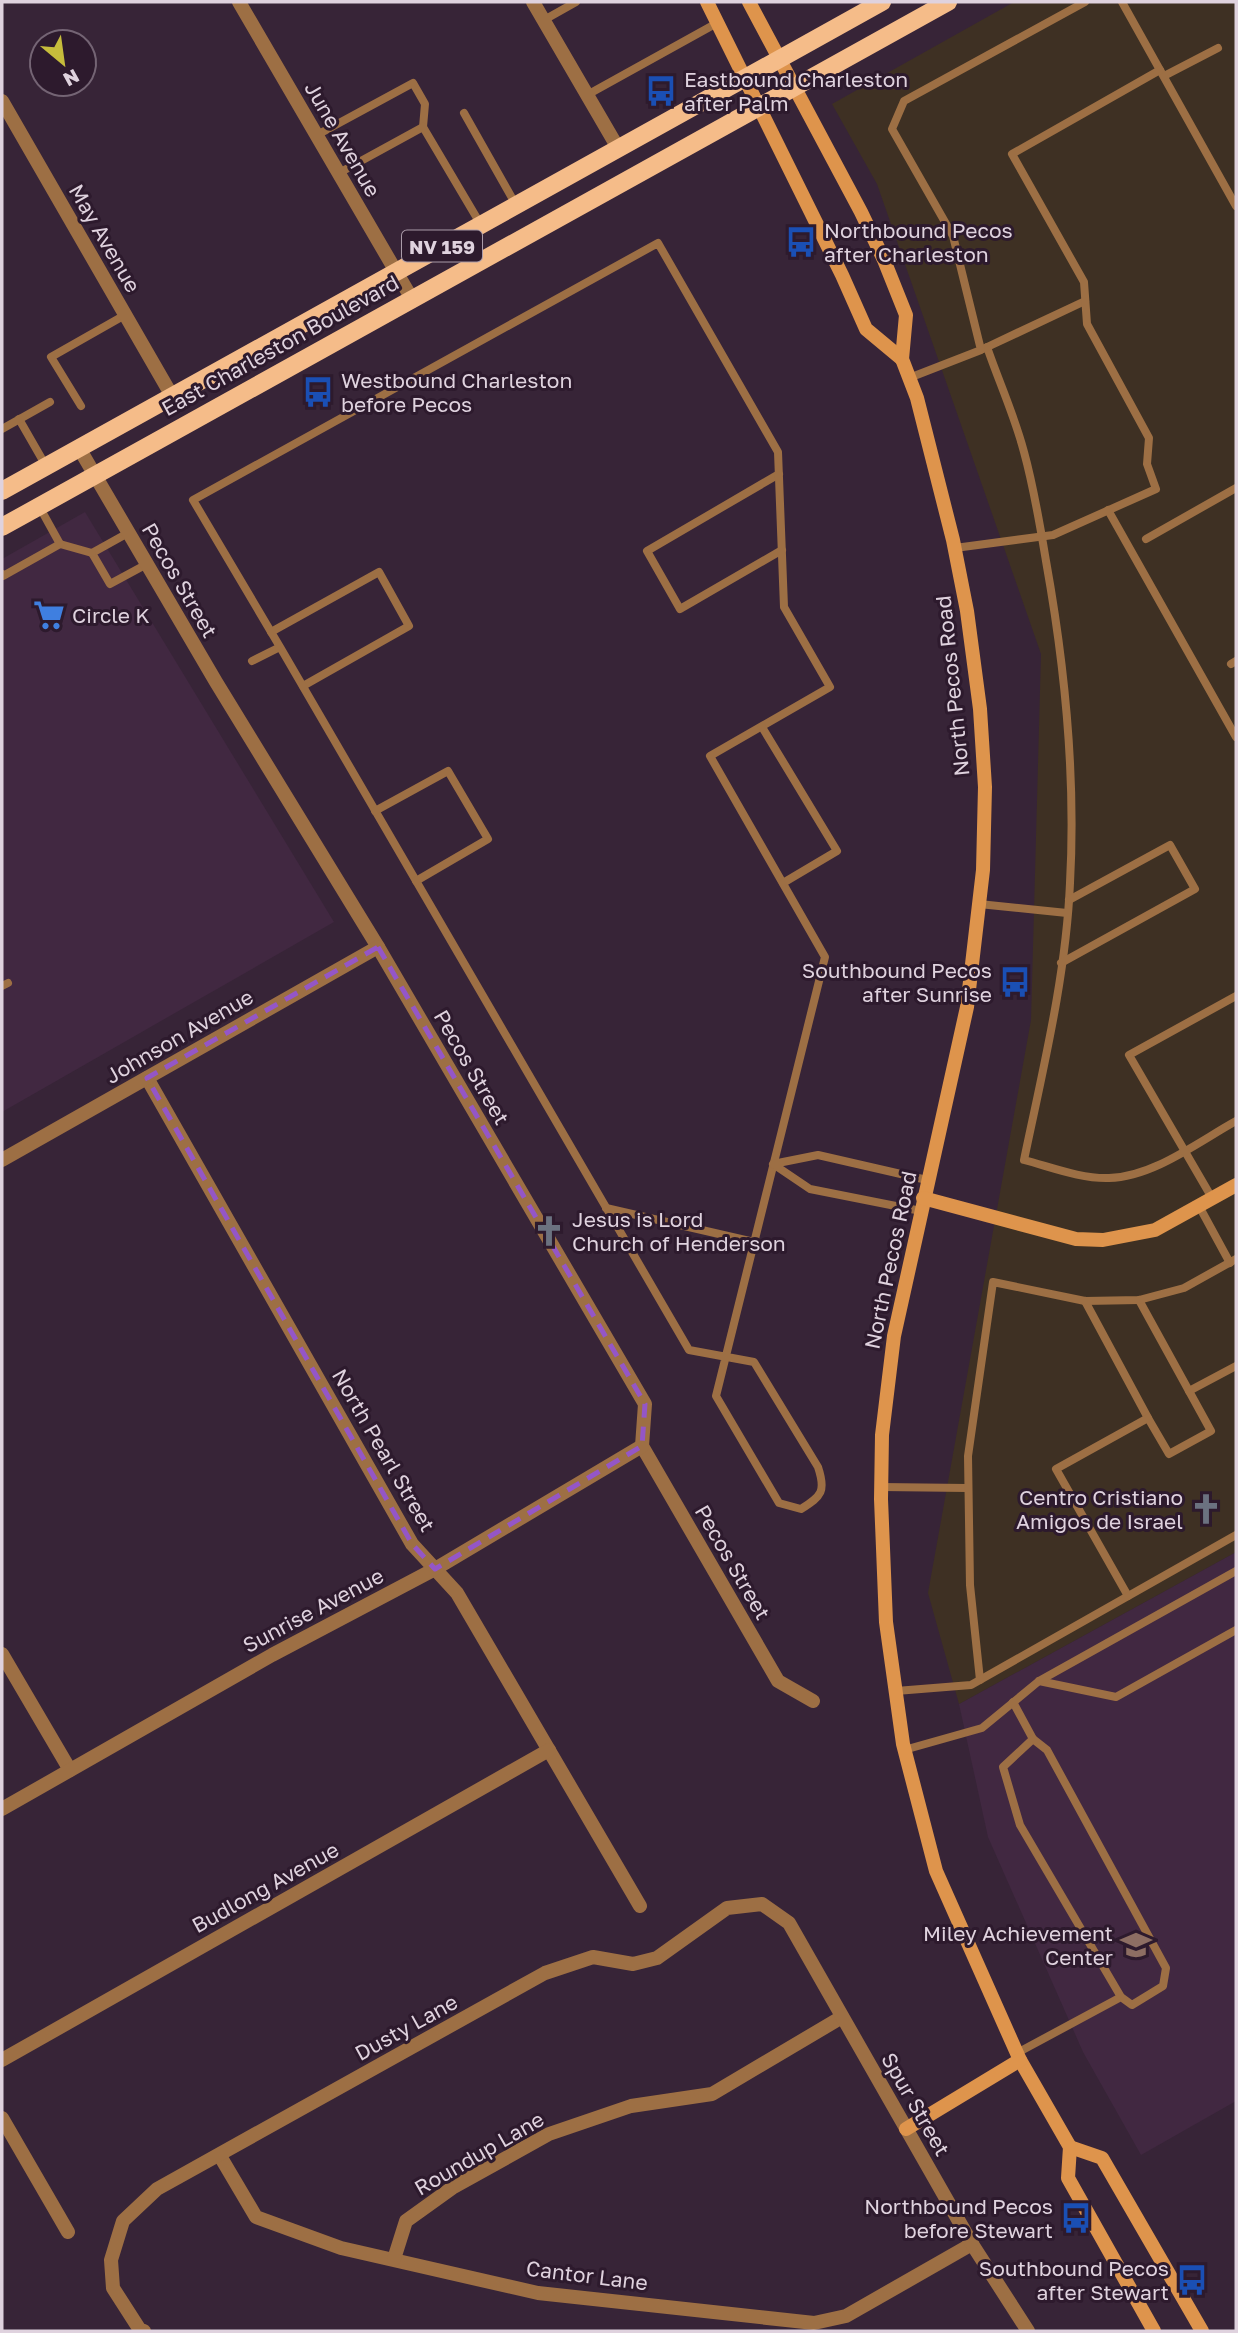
<svg xmlns="http://www.w3.org/2000/svg" width="1238" height="2333" viewBox="0 0 1238 2333" font-family="'Golos Text',sans-serif">
<style>
.built{fill:#412841}
.industrial{fill:#3e3023}
.lines{fill:none;stroke-linecap:round;stroke-linejoin:round}
.lane{stroke:#9d6f44;stroke-width:8}
.street{stroke:#9d6f44;stroke-width:14}
.secondary{stroke:#de944c;stroke-width:14}
.primary{stroke:#f5bc89;stroke-width:18}
.marked{fill:none;stroke:#9456c7;stroke-width:5;stroke-dasharray:14 9;stroke-linejoin:round}
.labels{text-anchor:middle;dominant-baseline:central;stroke-width:6;stroke-linejoin:round;paint-order:stroke}
.shield{fill:#2d1a2d;stroke:#aa9ba9;stroke-width:2}
.shield-label{font-size:19px;font-weight:bold;fill:#dfd2de}
.poi-label{font-size:21px;fill:#dfd2de;stroke:#2d1a2d;text-anchor:start}
.street-label{font-size:21px;fill:#dfd2de;stroke:#2d1a2d}
</style>
<rect width="100%" height="100%" fill="#372437"/>
<!-- built -->
<g class="built">
<polygon points="85,512 334,922 2,1112 2,559"/>
<polygon points="1236,1552 1236,2101 1141,2155 1083,2052 988,1837 959,1704"/>
</g>
<!-- industrial -->
<polygon class="industrial" points="1014,2 1236,2 1236,1552 959,1704 928,1593 1031,1020 1041,654 877,184 832,104"/>
<g class="lines">
<!-- lane -->
<g class="lane">
<polyline points="1122,2 1236,206"/>
<polyline points="544,20 576,2"/>
<polyline points="1164,76 1218,48"/>
<polyline points="587,95 717,23"/>
<polyline points="464,113 516,205"/>
<polyline points="317,135 413,83 425,104 423,127"/>
<polyline points="339,173 423,127 481,225"/>
<path d="M987 347C999 382 1015 417 1024 452 1034 488 1040 525 1046 561 1065 667 1076 775 1070 883 1066 976 1043 1069 1024 1160 1051 1167 1081 1179 1109 1178 1153 1177 1198 1142 1236 1121"/>
<polyline points="983,349 1085,301"/>
<polyline points="909,378 981,350 953,236 892,129 904,101 1085,2"/>
<polyline points="81,406 51,357 125,315"/>
<polyline points="19,419 46,466"/>
<polyline points="2,429 50,402"/>
<polyline points="779,474 647,551 680,609 782,550"/>
<polyline points="1108,510 1236,737"/>
<polyline points="128,533 92,553 110,584 147,564"/>
<polyline points="1146,539 1236,488"/>
<polyline points="60,544 92,553"/>
<polyline points="955,548 1053,535 1156,489 1147,464 1149,438 1087,324 1084,282 1012,154 1160,70"/>
<polyline points="2,574 3,576 60,544 39,506"/>
<polyline points="271,632 379,572 409,626 303,686"/>
<path d="M252 661 280 647 193 500 658 243 778 452 784 607 830 687 710 756 825 957C789 1103 752 1249 716 1396L779 1503 801 1509C822 1496 826 1491 818 1467L754 1362 689 1350 280 647"/>
<polyline points="1231,664 1236,661"/>
<polyline points="762,727 837,851 783,883"/>
<polyline points="375,811 448,771 488,839 416,881"/>
<polyline points="979,904 1067,913"/>
<polyline points="1061,963 1195,889 1170,845 1069,900"/>
<polyline points="2,986 8,983"/>
<polyline points="1212,1198 1129,1055 1236,996"/>
<polyline points="1199,1206 1230,1263"/>
<polyline points="606,1208 754,1242"/>
<polyline points="921,1211 810,1189 773,1164 818,1155 927,1180"/>
<polyline points="1085,1301 1148,1418"/>
<polyline points="1189,1391 1236,1366"/>
<polyline points="881,1487 967,1488"/>
<polyline points="1128,1596 1056,1469 1148,1418 1169,1454 1211,1431 1139,1300"/>
<polyline points="980,1680 970,1585 968,1456 993,1282 1085,1301 1139,1300 1184,1288 1236,1259"/>
<polyline points="1039,1681 1116,1697 1236,1630"/>
<polyline points="896,1691 971,1685 1236,1535"/>
<polyline points="1013,1702 1033,1739"/>
<polyline points="904,1750 982,1728 1039,1681 1236,1571"/>
<polyline points="1017,2053 1121,1997 1020,1825 1003,1767 1033,1739 1047,1750 1166,1968 1163,1986 1132,2005 1121,1997"/>
</g>
<!-- street -->
<g class="street">
<polyline points="239,2 412,299"/>
<polyline points="533,2 618,148"/>
<polyline points="2,101 172,396"/>
<polyline points="79,448 216,682 378,947 645,1404 642,1446 778,1681 813,1701"/>
<polyline points="147,1078 412,1544 457,1593 640,1906"/>
<polyline points="2,1160 378,947"/>
<polyline points="2,1654 70,1770"/>
<polyline points="2,1809 272,1655 435,1569 642,1446"/>
<polyline points="2,2060 549,1750"/>
<polyline points="2,2118 68,2232"/>
<polyline points="220,2156 256,2217 341,2248 538,2293 814,2323 846,2316 972,2244"/>
<polyline points="394,2259 406,2221 452,2188 549,2134 631,2106 712,2094 842,2017"/>
<polyline points="144,2331 140,2330 113,2288 111,2260 123,2221 157,2189 545,1973 593,1957 633,1964 657,1958 727,1908 762,1904 789,1923 972,2244 1028,2331"/>
</g>
<!-- secondary -->
<g class="secondary">
<polyline points="707,2 842,275 866,329 902,359"/>
<polyline points="749,2 861,212 884,260 906,315 902,359 917,398 953,540 967,611 980,709 985,787 983,870 967,1007 894,1336 882,1435 881,1499 886,1622 903,1744 936,1871 1020,2060 1070,2147 1068,2178 1154,2331"/>
<polyline points="923,1198 1076,1239 1103,1240 1155,1230 1236,1185"/>
<polyline points="906,2129 1020,2060"/>
<polyline points="1070,2147 1102,2158 1202,2331"/>
</g>
<!-- primary -->
<g class="primary">
<polyline points="2,491 882,2"/>
<polyline points="2,527 948,2"/>
</g>
</g>
<!-- marked area -->
<path class="marked" d="M378 947 645 1404 642 1446 435 1569 412 1544 147 1078Z"/>
<!-- icons -->
<defs>
<symbol id="bus-bare" viewBox="-9 -9 18 18"><path d="M-5-6H5V4H4V6H2V4H-2V6H-4V4H-5ZM-3.5-4V0h7V-4ZM-3.5 1.2v1.5H-2V1.2ZM2 1.2v1.5H3.5V1.2Z" fill="#1a4fb4" stroke="#2d1a2d" stroke-width="2.5" paint-order="stroke"/></symbol>
<symbol id="supermarket-bare" viewBox="-9 -9 18 18"><path d="M-6-5.5h2.5l.6 2H6L4.5 2H-2.5L-4.4-4H-6ZM-1.5 3.2a1.3 1.3 0 1 0 .1 0ZM3 3.2a1.3 1.3 0 1 0 .1 0Z" fill="#3f7fe0" stroke="#2d1a2d" stroke-width="2.5" paint-order="stroke"/></symbol>
<symbol id="church-bare" viewBox="-9 -9 18 18"><path d="M-1.2-6h2.4v3.5h3.3v2.4h-3.3V6h-2.4V-.1h-3.3v-2.4h3.3Z" fill="#6b7280" stroke="#2d1a2d" stroke-width="2.5" paint-order="stroke"/></symbol>
<symbol id="school-bare" viewBox="-9 -9 18 18"><path d="M0-5L7-2L0 1L-7-2ZM-4 1L0 2.5L4 1V4Q0 6-4 4Z" fill="#8d6e63" stroke="#2d1a2d" stroke-width="2.5" paint-order="stroke"/></symbol>
</defs>
<g fill-rule="evenodd">
<use href="#bus-bare" x="639" y="69" width="44" height="44"/>
<use href="#bus-bare" x="779" y="220" width="44" height="44"/>
<use href="#bus-bare" x="296" y="370" width="44" height="44"/>
<use href="#supermarket-bare" x="27" y="593" width="44" height="44"/>
<use href="#bus-bare" x="993" y="960" width="44" height="44"/>
<use href="#church-bare" x="527" y="1209" width="44" height="44"/>
<use href="#church-bare" x="1184" y="1487" width="44" height="44"/>
<use href="#school-bare" x="1114" y="1923" width="44" height="44"/>
<use href="#bus-bare" x="1054" y="2196" width="44" height="44"/>
<use href="#bus-bare" x="1170" y="2258" width="44" height="44"/>
</g>
<g class="labels">
<!-- shield labels -->
<rect class="shield" x="402" y="230.5" width="80" height="31" rx="5"/>
<g class="shield-label">
<text x="442" y="246">NV 159</text>
</g>
<!-- poi labels -->
<g class="poi-label">
<text x="684" y="79">Eastbound Charleston<tspan x="684" dy="24">after Palm</tspan></text>
<text x="824" y="230">Northbound Pecos<tspan x="824" dy="24">after Charleston</tspan></text>
<text x="341" y="380">Westbound Charleston<tspan x="341" dy="24">before Pecos</tspan></text>
<text x="72" y="615">Circle K</text>
<text x="992" y="970" text-anchor="end">Southbound Pecos<tspan x="992" dy="24">after Sunrise</tspan></text>
<text x="572" y="1219">Jesus is Lord<tspan x="572" dy="24">Church of Henderson</tspan></text>
<text x="1183" y="1497" text-anchor="end">Centro Cristiano<tspan x="1183" dy="24">Amigos de Israel</tspan></text>
<text x="1113" y="1933" text-anchor="end">Miley Achievement<tspan x="1113" dy="24">Center</tspan></text>
<text x="1053" y="2206" text-anchor="end">Northbound Pecos<tspan x="1053" dy="24">before Stewart</tspan></text>
<text x="1169" y="2268" text-anchor="end">Southbound Pecos<tspan x="1169" dy="24">after Stewart</tspan></text>
</g>
<!-- street labels -->
<g class="street-label">
<text transform="translate(343 139) rotate(60)">June Avenue</text>
<text transform="translate(105 238) rotate(60)">May Avenue</text>
<text transform="translate(280 345) rotate(-29)">East Charleston Boulevard</text>
<text transform="translate(180 580) rotate(60)">Pecos Street</text>
<text transform="translate(952 686) rotate(-96)">North Pecos Road</text>
<text transform="translate(179 1036) rotate(-30)">Johnson Avenue</text>
<text transform="translate(472 1067) rotate(60)">Pecos Street</text>
<text transform="translate(890 1260) rotate(-78)">North Pecos Road</text>
<text transform="translate(384 1450) rotate(60)">North Pearl Street</text>
<text transform="translate(733 1562) rotate(60)">Pecos Street</text>
<text transform="translate(313 1610) rotate(-28)">Sunrise Avenue</text>
<text transform="translate(265 1887) rotate(-29)">Budlong Avenue</text>
<text transform="translate(406 2027) rotate(-29)">Dusty Lane</text>
<text transform="translate(916 2104) rotate(60)">Spur Street</text>
<text transform="translate(479 2153) rotate(-30)">Roundup Lane</text>
<text transform="translate(587 2275) rotate(7)">Cantor Lane</text>
</g>
</g>
<!-- border -->
<rect width="1238" height="2333" fill="none" stroke="#dfd2de" stroke-width="7"/>
<!-- north arrow -->
<g transform="translate(63 63) rotate(151)"><circle r="33" fill="#2d1a2d" stroke="#746474" stroke-width="2"/>
<path d="M0-5L12 26L0 18L-12 26Z" fill="#c6bc3c"/>
<text y="-10" font-size="19" font-weight="bold" text-anchor="middle" fill="#dfd2de">N</text>
</g>
</svg>
